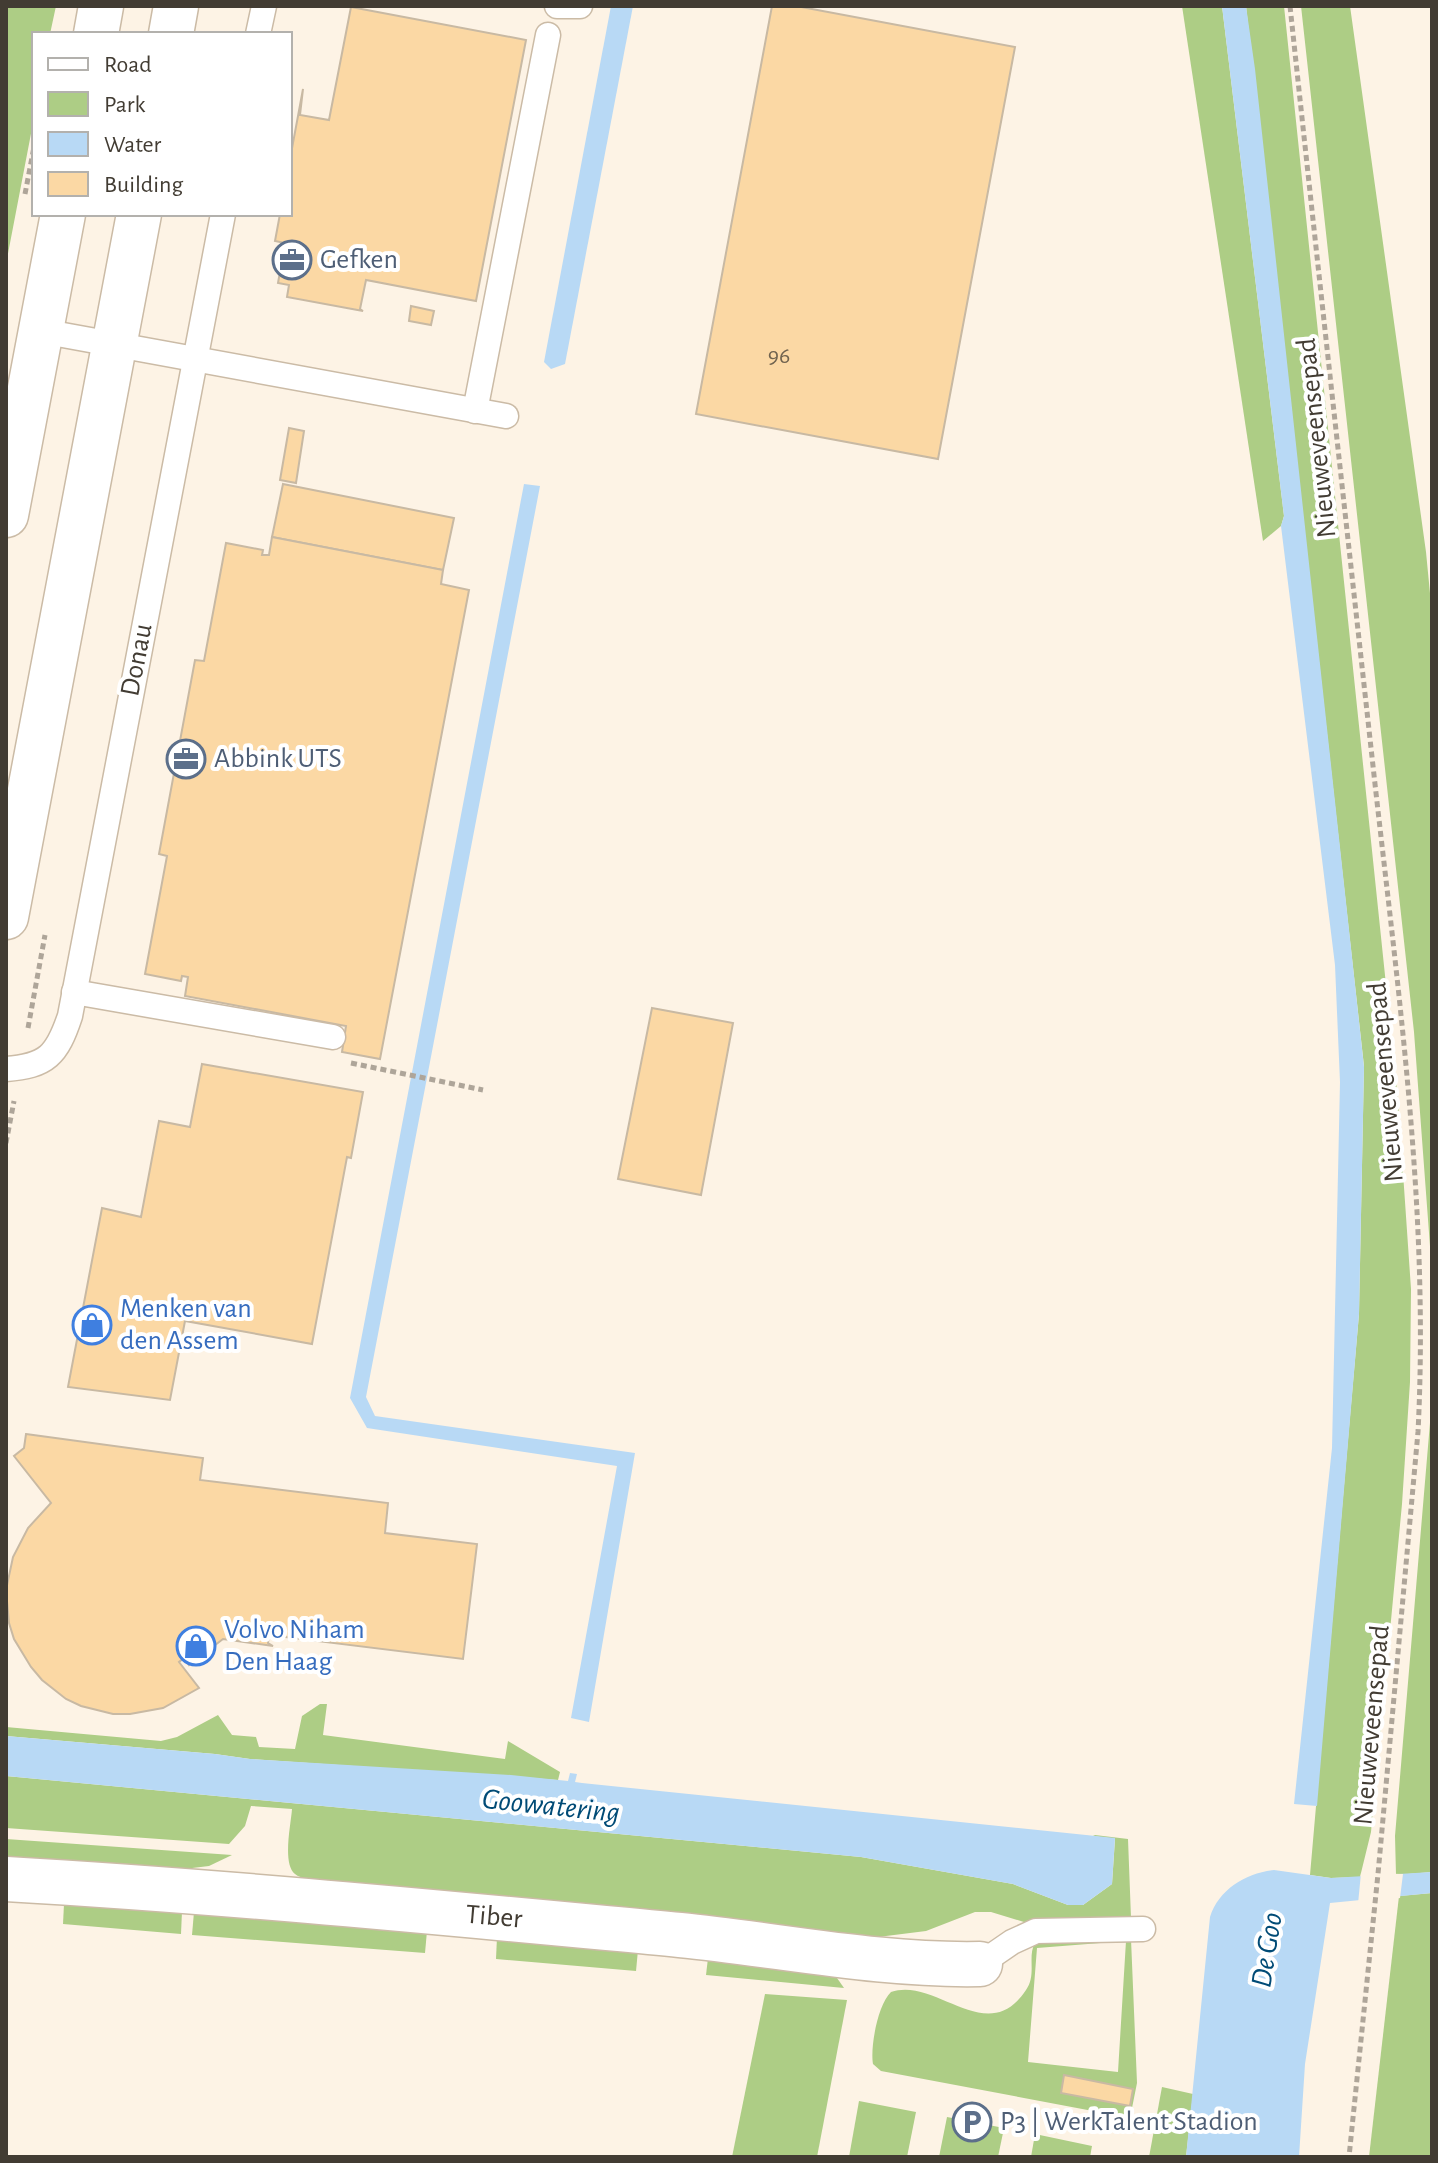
<svg xmlns="http://www.w3.org/2000/svg" width="1438" height="2163" viewBox="0 0 1438 2163" font-family="'Alegreya Sans',sans-serif">
<style>
.green{fill:#adcd85;fill-rule:evenodd}
.water{fill:#b8d9f5}
.pier{fill:#fdf3e5}
.building{fill:#fbd8a4;stroke:#c8b9a3;stroke-width:2}
.lines{fill:none;stroke-linecap:round;stroke-linejoin:round}
.service-casing{stroke:#cbbba6;stroke-width:27}
.minor-casing{stroke:#cbbba6;stroke-width:47}
.secondary-casing{stroke:#cbbba6;stroke-width:47}
.path{stroke:#aea599;stroke-width:5;stroke-dasharray:6 4;stroke-linecap:butt}
.service{stroke:#fff;stroke-width:24}
.minor{stroke:#fff;stroke-width:44}
.secondary{stroke:#fff;stroke-width:44}
.labels{text-anchor:middle;dominant-baseline:central;stroke-width:8;stroke-linejoin:round;paint-order:stroke}
.number-label{font-size:24px;fill:#70634f}
.service-label{font-size:28px;fill:#4e5e75;stroke:#fff;text-anchor:start}
.street-label{font-size:28px;fill:#423c33;stroke:#fff}
.shop-label{font-size:28px;fill:#366cbe;stroke:#fff;text-anchor:start}
.water-label{font-size:30px;font-style:italic;fill:#014b76;stroke:#fff}
</style>
<rect width="100%" height="100%" fill="#fdf3e5"/>
<!-- green -->
<g class="green">
<polygon points="6,6 56,6 50,34 34,34 34,118 6,264"/>
<polygon points="1182,6 1222,6 1284,516 1281,526 1263,541"/>
<polygon points="1246,6 1284,6 1398,1100 1411,1289 1410,1382 1402,1504 1371,1832 1360,1877 1331,1878 1310,1875 1359,1314 1364,1066"/>
<polygon points="1301,6 1350,6 1426,552 1432,614 1432,1273 1414,1032"/>
<polygon points="1432,1357 1432,1872 1396,1875 1395,1836 1431,1411"/>
<polygon points="320,1704 327,1704 323,1735 505,1759 508,1741 560,1772 558,1780 250,1759 215,1754 6,1736 6,1727 161,1741 177,1737 218,1715 232,1735 256,1737 259,1747 295,1749 302,1716"/>
<path d="M6 1776 861 1857 1013 1884 1068 1905H1083L1112 1884 1115 1839 1093 1836 1095 1835 1128 1839 1131 1918 1024 1922 991 1912H975L926 1931 878 1937 320 1881C312 1879 301 1879 295 1874 282 1864 291 1824 292 1809L251 1806 245 1826 229 1844 6 1828Z"/>
<polygon points="6,1839 232,1855 209,1866 184,1869 6,1857"/>
<polygon points="1432,1893 1432,2157 1369,2157 1399,1896"/>
<polygon points="64,1904 182,1911 181,1934 63,1924"/>
<polygon points="194,1912 427,1931 425,1953 192,1935"/>
<polygon points="497,1937 638,1950 636,1971 496,1959"/>
<path d="M1131 1939 1137 2083 1130 2118 881 2071 873 2064C870 2047 878 2004 891 1992 936 1976 987 2049 1026 1990 1037 1974 1027 1957 1035 1943ZM1126 1941 1118 2072 1028 2062 1037 1948Z"/>
<polygon points="708,1958 825,1974 837,1978 844,1988 706,1975"/>
<polygon points="765,1994 847,2000 817,2157 732,2157"/>
<polygon points="1162,2087 1193,2094 1186,2157 1149,2157"/>
<polygon points="859,2101 916,2112 907,2157 849,2157"/>
<polygon points="947,2117 1004,2128 998,2157 939,2157"/>
<polygon points="1035,2134 1092,2146 1090,2157 1031,2157"/>
</g>
<!-- water -->
<g class="water">
<polygon points="611,6 633,6 565,364 551,369 544,362"/>
<polygon points="1222,6 1246,6 1255,69 1364,1067 1359,1314 1317,1806 1294,1804 1332,1448 1340,1082 1335,965 1281,526 1284,516"/>
<polygon points="524,484 540,486 366,1397 375,1416 635,1453 589,1722 571,1718 617,1466 367,1428 350,1398"/>
<polygon points="6,1736 215,1754 250,1759 511,1775 568,1781 570,1773 577,1774 575,1782 582,1783 1115,1838 1112,1884 1083,1905 1068,1905 1013,1884 861,1857 6,1776"/>
<path d="M1274 1870 1331 1878 1432 1872V1893L1330 1903 1305 2064 1299 2157H1186L1210 1917C1219 1889 1246 1873 1274 1870Z"/>
</g>
<!-- pier -->
<polygon class="pier" points="1361,1873 1403,1874 1400,1898 1358,1904"/>
<!-- building -->
<g class="building">
<polygon points="772,6 796,6 1015,47 938,459 696,414"/>
<polygon points="351,7 526,40 476,301 366,280 360,309 363,311 287,297 289,285 278,283 285,243 275,241 280,214 290,214 290,159 303,89 300,115 329,120"/>
<polygon points="411,306 434,311 431,325 409,321"/>
<polygon points="289,428 304,431 296,483 280,480"/>
<polygon points="283,484 454,518 443,570 272,537"/>
<polygon points="272,537 443,570 441,584 469,590 380,1059 342,1052 346,1026 185,996 188,977 182,976 181,981 145,974 167,856 159,854 195,660 204,661 226,543 263,550 262,555 269,555"/>
<polygon points="652,1008 733,1023 701,1195 618,1179"/>
<polygon points="202,1064 363,1092 351,1158 347,1157 312,1344 185,1321 170,1400 68,1387 102,1208 141,1217 159,1121 190,1127"/>
<polygon points="26,1434 203,1458 200,1480 388,1503 385,1533 477,1544 463,1659 269,1635 268,1643 273,1646 223,1639 189,1665 184,1658 179,1662 199,1688 163,1708 130,1714 113,1714 81,1706 66,1699 42,1680 31,1667 14,1639 9,1623 6,1590 13,1557 28,1528 51,1503 14,1456 24,1448"/>
<polygon points="1064,2075 1133,2089 1130,2106 1061,2093"/>
</g>
<g class="lines">
<defs>
<g id="service">
<polyline points="557,6 580,6"/>
<polyline points="258,34 264,6"/>
<polyline points="41,331 506,416"/>
<polyline points="475,411 548,35"/>
<polyline points="74,992 333,1037"/>
<path d="M6 1069C47 1066 57 1055 70 1016L223 214"/>
<polyline points="980,1964 1012,1942 1036,1931 1143,1929"/>
</g>
<path id="minor" d="M6 1879C231 1892 455 1914 680 1935 780 1945 879 1966 980 1964"/>
<g id="secondary">
<polyline points="96,34 101,6"/>
<polyline points="171,34 176,6"/>
<polyline points="6,515 63,214"/>
<polyline points="6,917 139,214"/>
</g>
</defs>
<!-- service casing -->
<use href="#service" class="service-casing"/>
<!-- minor casing -->
<use href="#minor" class="minor-casing"/>
<!-- secondary casing -->
<use href="#secondary" class="secondary-casing"/>
<!-- path -->
<g class="path">
<path d="M1290 6C1318 268 1347 531 1376 793 1400 1005 1429 1218 1418 1432L1378 1874 1349 2157"/>
<polyline points="25,194 34,147"/>
<polyline points="28,1028 45,935"/>
<polyline points="351,1063 483,1090"/>
<polyline points="6,1143 14,1101"/>
</g>
<!-- service -->
<use href="#service" class="service"/>
<!-- minor -->
<use href="#minor" class="minor"/>
<!-- secondary -->
<use href="#secondary" class="secondary"/>
</g>
<!-- icons -->
<defs>
<symbol id="office-ring" viewBox="-11 -11 22 22"><circle r="9.5" fill="#fff" stroke="#5c6f8a" stroke-width="1.5"/><path d="M-6-3h4V-5.5h4V-3h4V5H-6ZM-1-4.5V-3h2v-1.5ZM-6 0V1H6V0Z" fill="#5c6f8a"/></symbol>
<symbol id="shop-ring" viewBox="-11 -11 22 22"><circle r="9.5" fill="#fff" stroke="#3f7fe0" stroke-width="1.5"/><path d="M-5-2.5h2.3a2.7 3.5 0 0 1 5.4 0H5L5.5 6h-11ZM-1.5-2.5h3a1.5 2.3 0 0 0-3 0Z" fill="#3f7fe0"/></symbol>
<symbol id="parking-ring" viewBox="-11 -11 22 22"><circle r="9.5" fill="#fff" stroke="#5c6f8a" stroke-width="1.5"/><path d="M-3.5-5.5H1a3.5 3.5 0 0 1 0 7H-1V5.5H-3.5ZM-1-3.4V-.6H.8a1.4 1.4 0 0 0 0-2.8Z" fill="#5c6f8a"/></symbol>
</defs>
<g fill-rule="evenodd">
<use href="#office-ring" x="270" y="238" width="44" height="44"/>
<use href="#office-ring" x="164" y="737" width="44" height="44"/>
<use href="#shop-ring" x="70" y="1303" width="44" height="44"/>
<use href="#shop-ring" x="174" y="1624" width="44" height="44"/>
<use href="#parking-ring" x="950" y="2100" width="44" height="44"/>
</g>
<g class="labels">
<!-- number labels -->
<g class="number-label">
<text x="779" y="356">96</text>
</g>
<!-- service labels -->
<g class="service-label">
<text x="320" y="260">Gefken</text>
<text x="214" y="759">Abbink UTS</text>
<text x="1000" y="2122">P3 | WerkTalent Stadion</text>
</g>
<!-- street labels -->
<g class="street-label">
<text transform="translate(1317 438) rotate(-96)">Nieuweveensepad</text>
<text transform="translate(137 660) rotate(-79)">Donau</text>
<text transform="translate(1386 1082) rotate(-95)">Nieuweveensepad</text>
<text transform="translate(1372 1725) rotate(-85)">Nieuweveensepad</text>
<text transform="translate(494 1917) rotate(5)">Tiber</text>
</g>
<!-- shop labels -->
<g class="shop-label">
<text x="120" y="1309">Menken van<tspan x="120" dy="32">den Assem</tspan></text>
<text x="224" y="1630">Volvo Niham<tspan x="224" dy="32">Den Haag</tspan></text>
</g>
<!-- water labels -->
<g class="water-label">
<text transform="translate(551 1806) rotate(6)">Goowatering</text>
<text transform="translate(1267 1950) rotate(-81)">De Goo</text>
</g>
</g>
<!-- border -->
<rect width="1438" height="2163" fill="none" stroke="#423c33" stroke-width="16"/>
<!-- legend -->
<rect x="32" y="32" width="260" height="184" fill="#ffffff" stroke="#b3b1ad" stroke-width="2"/>
<rect x="48" y="58" width="40" height="12" fill="#ffffff" stroke="#b3b1ad" stroke-width="2"/>
<text x="104" y="72" font-size="24" fill="#423c33">Road</text>
<rect x="48" y="92" width="40" height="24" fill="#adcd85" stroke="#b3b1ad" stroke-width="2"/>
<text x="104" y="112" font-size="24" fill="#423c33">Park</text>
<rect x="48" y="132" width="40" height="24" fill="#b8d9f5" stroke="#b3b1ad" stroke-width="2"/>
<text x="104" y="152" font-size="24" fill="#423c33">Water</text>
<rect x="48" y="172" width="40" height="24" fill="#fbd8a4" stroke="#b3b1ad" stroke-width="2"/>
<text x="104" y="192" font-size="24" fill="#423c33">Building</text>
</svg>
